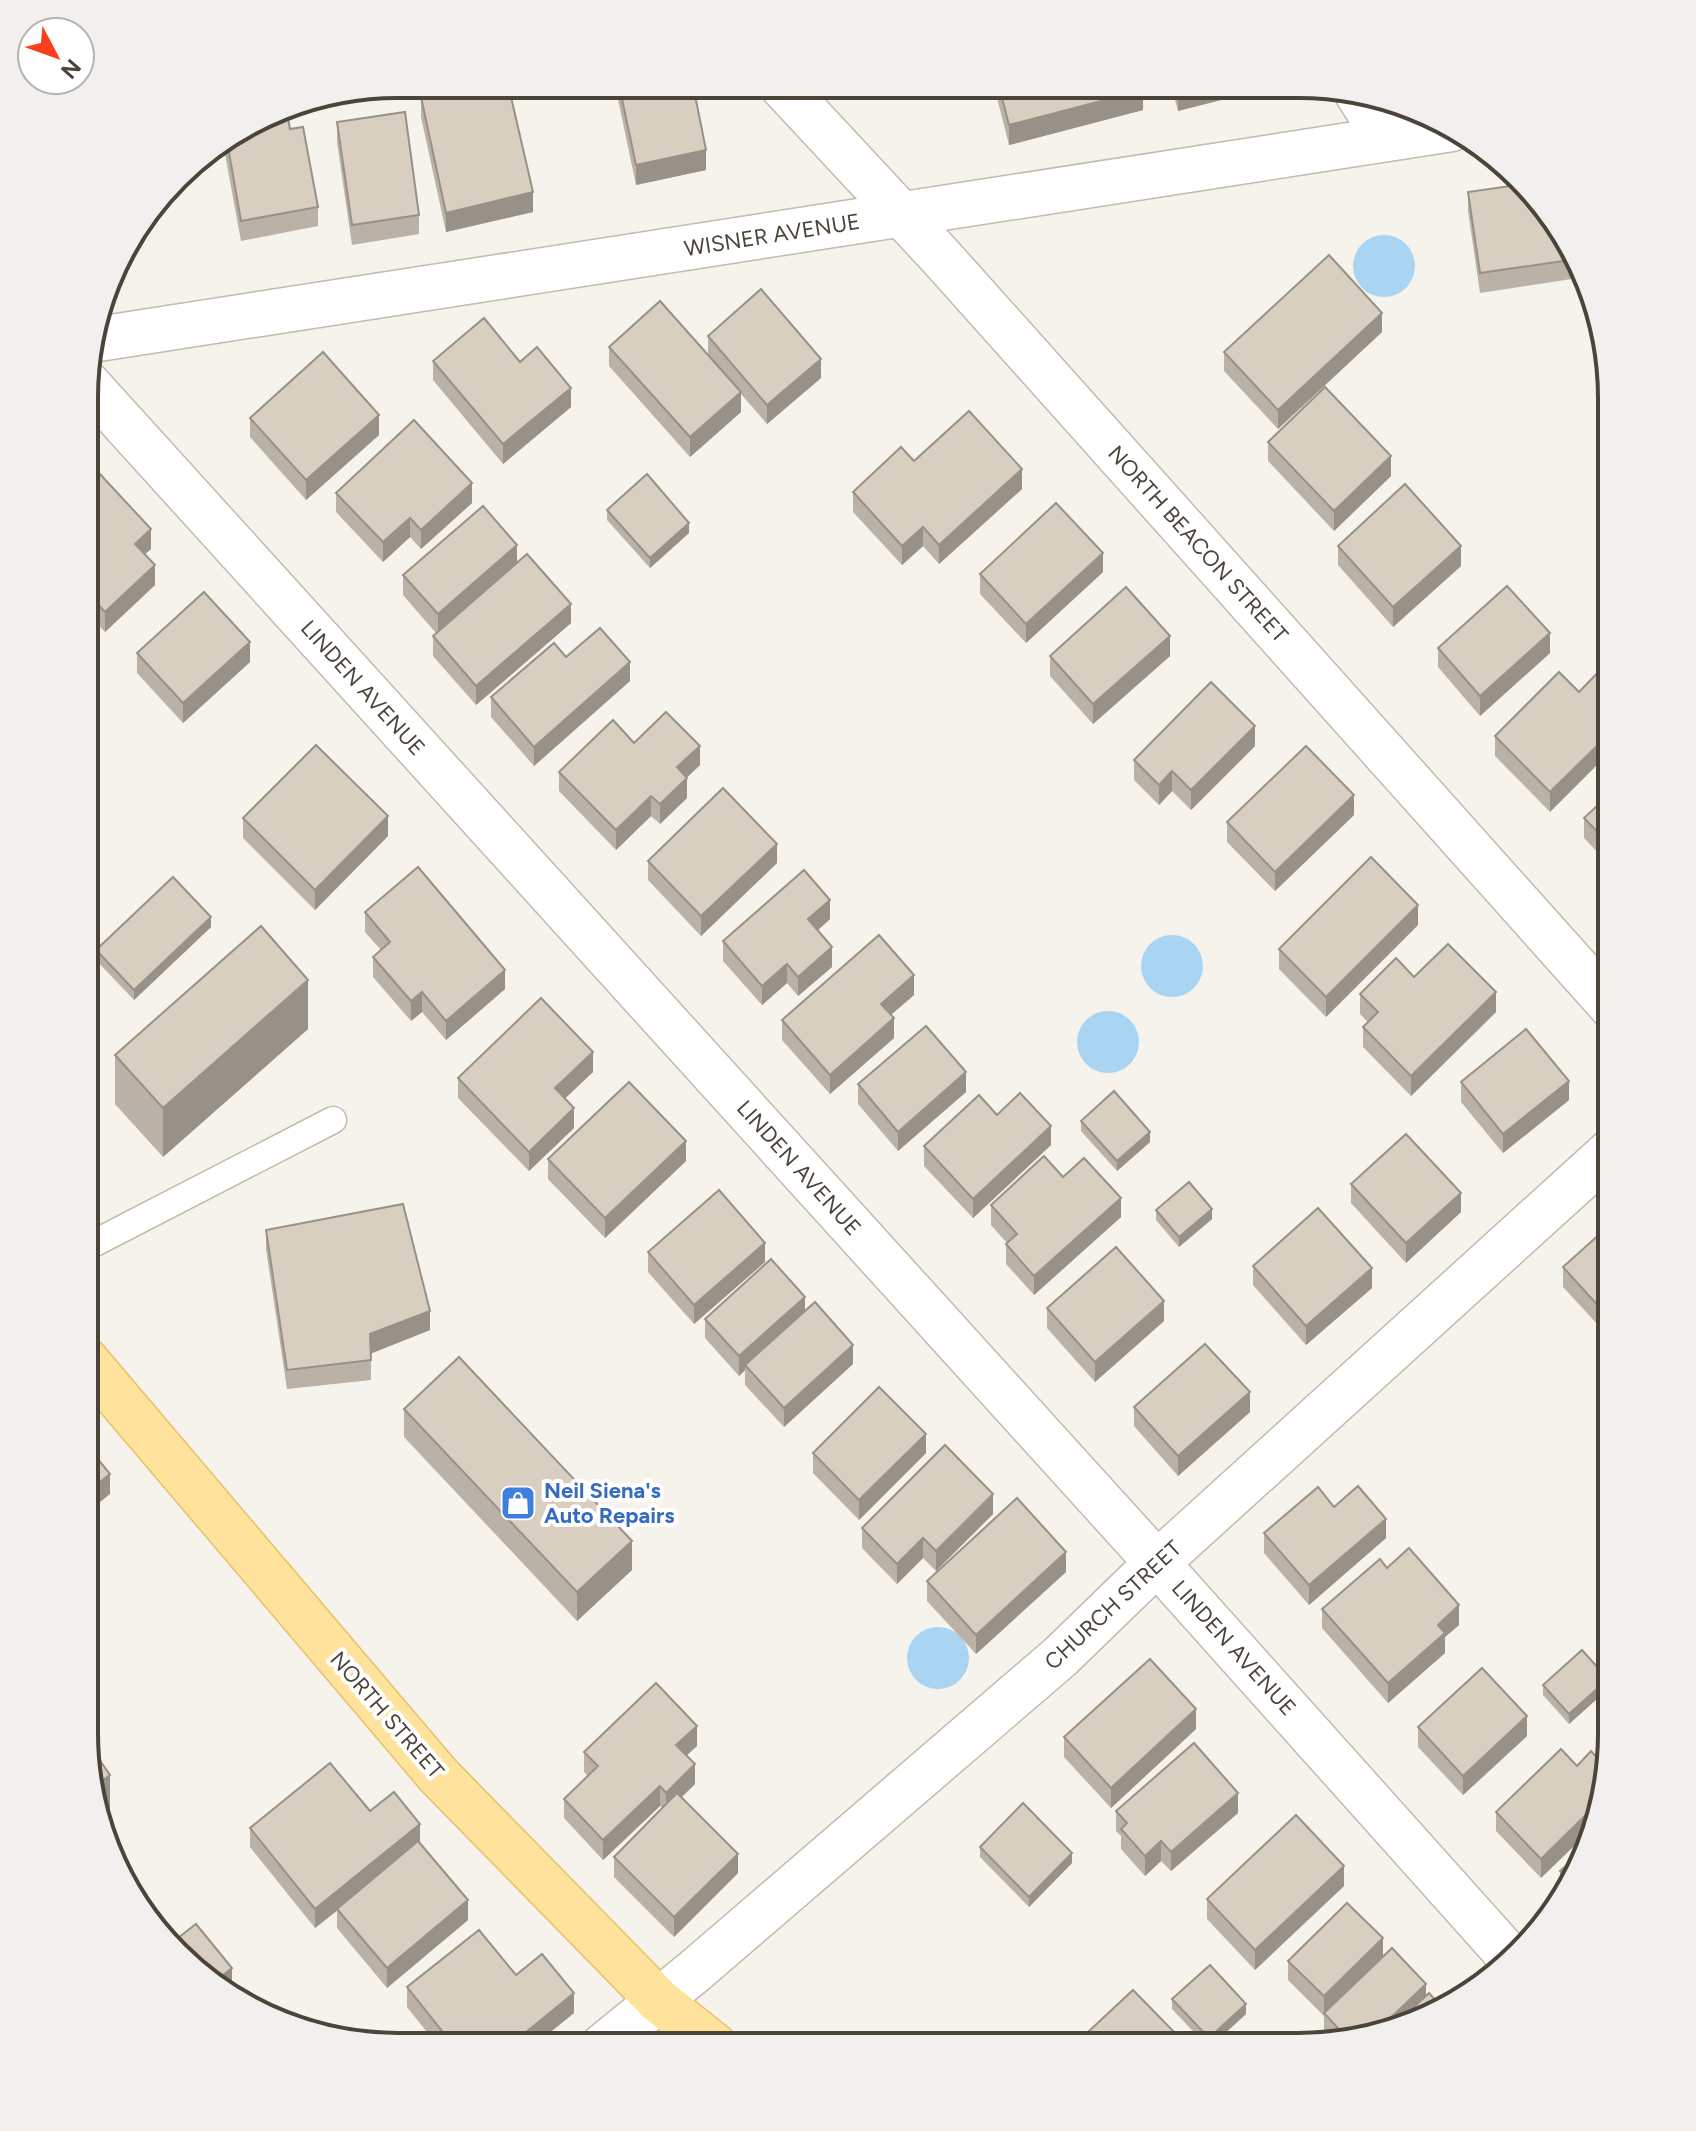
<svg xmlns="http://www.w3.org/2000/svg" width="1696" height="2131" viewBox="0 0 1696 2131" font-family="Figtree,sans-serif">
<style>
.water{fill:#a9d4f2}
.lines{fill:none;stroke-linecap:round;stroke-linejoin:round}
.service-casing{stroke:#c2bbae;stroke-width:29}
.minor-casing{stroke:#c2bbae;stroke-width:47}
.tertiary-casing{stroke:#c2bbae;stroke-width:47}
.primary-casing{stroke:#e6c16a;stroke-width:47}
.service{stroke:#fff;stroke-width:26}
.minor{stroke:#fff;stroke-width:44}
.tertiary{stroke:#fff;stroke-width:44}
.primary{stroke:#ffe39c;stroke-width:44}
.wall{fill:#bab2a6}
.shaded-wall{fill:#979187}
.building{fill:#d8cfc1;stroke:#979187;stroke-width:2}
.labels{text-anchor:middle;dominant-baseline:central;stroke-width:8;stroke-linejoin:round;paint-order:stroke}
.street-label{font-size:22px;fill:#4b4439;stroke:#fff}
.shop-label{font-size:22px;font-weight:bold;fill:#366cbe;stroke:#fff;text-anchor:start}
.rim{fill:none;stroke:#4b4439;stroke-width:4}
</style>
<rect width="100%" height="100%" fill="#f6f3ec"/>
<!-- water -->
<g class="water">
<circle cx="1384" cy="266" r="31"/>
<circle cx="1172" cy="966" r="31"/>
<circle cx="1108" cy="1042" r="31"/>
<circle cx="938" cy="1658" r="31"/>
</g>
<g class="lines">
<defs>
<polyline id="service" points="85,1248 333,1120"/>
<g id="minor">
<polyline points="781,85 941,257 1612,1007"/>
<polyline points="1357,93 1386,139"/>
<polyline points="87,383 1157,1563 1508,1955"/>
<polyline points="603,2046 696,1970 1060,1657 1157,1563 1612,1150"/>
</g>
<polyline id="tertiary" points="92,340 1452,129"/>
<polyline id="primary" points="85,1359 438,1775 659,2001 715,2046"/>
</defs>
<!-- service casing -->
<use href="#service" class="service-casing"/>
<!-- minor casing -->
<use href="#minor" class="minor-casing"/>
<!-- tertiary casing -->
<use href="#tertiary" class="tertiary-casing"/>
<!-- primary casing -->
<use href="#primary" class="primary-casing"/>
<!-- service -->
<use href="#service" class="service"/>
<!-- minor -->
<use href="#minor" class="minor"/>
<!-- tertiary -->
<use href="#tertiary" class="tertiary"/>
<!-- primary -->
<use href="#primary" class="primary"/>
</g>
<!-- wall -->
<g class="wall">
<polygon points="615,85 693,85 706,170 636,185"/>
<polygon points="994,86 1141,86 1143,110 1009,145"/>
<polygon points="1171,86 1252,86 1252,92 1178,111"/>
<polygon points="421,97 533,212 446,232 421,117"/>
<polygon points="286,107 290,129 318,207 318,226 241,241 223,143"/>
<polygon points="337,122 419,215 419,234 352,245 337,142"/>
<polygon points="1468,192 1570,241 1585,277 1480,293 1468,211"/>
<polygon points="1382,332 1278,429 1224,371 1224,352"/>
<polygon points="708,336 821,378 767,424 741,394 741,412 690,457 609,366 609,347 708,355"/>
<polygon points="433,361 520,362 571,407 503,464 433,380"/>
<polygon points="250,418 379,435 306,500 250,437"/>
<polygon points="1268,442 1391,476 1334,531 1268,461"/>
<polygon points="914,461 1022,489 939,564 923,546 902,565 853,512 853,492"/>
<polygon points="86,482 151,549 144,554 155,585 105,632 86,612"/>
<polygon points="336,493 472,503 421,549 410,537 383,562 336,512"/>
<polygon points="607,510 689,533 650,568 607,520"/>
<polygon points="1338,546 1461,566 1393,627 1338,565"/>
<polygon points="517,563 571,623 476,705 433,656 433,636 436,633 403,595 403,575"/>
<polygon points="1103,572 1026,643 980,594 980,574"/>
<polygon points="1438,648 1550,653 1480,716 1438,667"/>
<polygon points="137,653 250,662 183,723 137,673"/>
<polygon points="1050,656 1170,656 1093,724 1050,676"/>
<polygon points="566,657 630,681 534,766 491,717 491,697"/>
<polygon points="1579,692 1550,812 1495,756 1495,736"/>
<polygon points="634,743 700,765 687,777 687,798 660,824 651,816 616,850 559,791 559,772"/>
<polygon points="1255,746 1191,810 1172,791 1159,805 1134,780 1134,760"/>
<polygon points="1612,792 1612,867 1584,838 1584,818"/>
<polygon points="1354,815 1275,891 1227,842 1227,822"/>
<polygon points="243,818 388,836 315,910 243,838"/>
<polygon points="648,861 777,863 701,936 648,880"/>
<polygon points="365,912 505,989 446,1040 422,1012 411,1021 373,977 373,957 381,950 365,932"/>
<polygon points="830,919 818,930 832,967 798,996 787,983 762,1005 723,961 723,941"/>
<polygon points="1418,925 1326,1017 1279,969 1279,949"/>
<polygon points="211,927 134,1000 96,960 96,950"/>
<polygon points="1414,977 1496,1012 1411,1096 1363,1047 1363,1027 1368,1022 1360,1014 1360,994"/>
<polygon points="914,995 891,1015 894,1038 830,1094 782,1040 782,1020"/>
<polygon points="308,1029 163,1157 115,1104 115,1055"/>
<polygon points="593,1072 565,1098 574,1128 529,1171 458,1098 458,1078"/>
<polygon points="1461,1082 1569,1100 1503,1153 1461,1102"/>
<polygon points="858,1084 966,1092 898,1151 858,1104"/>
<polygon points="997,1115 1051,1145 973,1218 924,1166 924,1146"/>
<polygon points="1081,1121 1150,1142 1117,1171 1081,1131"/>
<polygon points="548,1159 686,1161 605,1238 548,1179"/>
<polygon points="1063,1177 1121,1217 1034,1295 1006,1264 1006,1244 1007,1243 991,1225 991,1205"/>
<polygon points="1351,1184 1461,1212 1406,1263 1351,1203"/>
<polygon points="1156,1210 1212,1219 1179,1247 1156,1220"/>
<polygon points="1612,1223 1612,1340 1563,1287 1563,1267"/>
<polygon points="266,1230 430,1330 371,1353 371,1380 287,1389 266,1249"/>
<polygon points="648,1252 765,1262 694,1324 648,1272"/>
<polygon points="1253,1266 1372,1288 1306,1345 1253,1285"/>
<polygon points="1047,1308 1164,1321 1095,1382 1047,1328"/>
<polygon points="805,1311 853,1364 784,1427 745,1385 745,1370 739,1376 705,1338 705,1319"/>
<polygon points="1134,1407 1250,1412 1178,1476 1134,1426"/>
<polygon points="404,1409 632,1570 577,1621 404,1437"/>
<polygon points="813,1453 926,1453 859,1520 813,1473"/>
<polygon points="1334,1507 1386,1538 1309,1605 1264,1553 1264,1533"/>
<polygon points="993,1514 936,1571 923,1558 897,1584 862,1548 862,1528"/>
<polygon points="1387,1568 1459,1625 1445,1637 1445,1653 1388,1703 1322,1628 1322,1609"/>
<polygon points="1066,1572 976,1654 927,1601 927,1581"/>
<polygon points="1543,1685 1608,1689 1569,1724 1543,1695"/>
<polygon points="1418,1727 1527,1736 1463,1795 1418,1747"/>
<polygon points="1196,1729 1111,1808 1064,1757 1064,1737"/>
<polygon points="697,1746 686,1756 695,1784 681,1798 738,1873 674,1937 614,1877 614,1857 662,1808 660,1806 603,1860 564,1818 564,1799 588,1776 584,1772 584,1752"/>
<polygon points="1561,1749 1541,1878 1496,1831 1496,1812"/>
<polygon points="370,1811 420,1843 468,1920 387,1988 337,1928 337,1911 315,1928 250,1847 250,1828"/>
<polygon points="1116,1811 1238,1813 1171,1871 1161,1861 1145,1876 1121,1849 1121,1836 1116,1831"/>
<polygon points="980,1847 1072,1863 1029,1907 980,1857"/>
<polygon points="1589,1847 1565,1896 1560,1891 1560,1871"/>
<polygon points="1344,1886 1255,1970 1207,1919 1207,1899"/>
<polygon points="1383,1957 1426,1996 1443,2009 1333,2042 1324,2033 1324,2016 1288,1980 1288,1961"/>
<polygon points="516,1975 574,2013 533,2046 438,2046 407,2007 407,1987"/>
<polygon points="1172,1999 1246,2014 1211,2046 1207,2046 1172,2009"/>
<polygon points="1088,2032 1178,2046 1092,2046 1088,2042"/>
</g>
<!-- shaded-wall -->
<g class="shaded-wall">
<polygon points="1199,86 1252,86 1252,92 1178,111 1178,92"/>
<polygon points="1143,90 1143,110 1009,145 1009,125"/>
<polygon points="706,150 706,170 636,185 636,165"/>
<polygon points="533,192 533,212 446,232 446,213"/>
<polygon points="1382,313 1382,332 1278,429 1278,410"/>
<polygon points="821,359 821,378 767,424 767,405"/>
<polygon points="571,388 571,407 503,464 503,444"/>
<polygon points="741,392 741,412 690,457 690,437"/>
<polygon points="379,415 379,435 306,500 306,480"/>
<polygon points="1391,456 1391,476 1334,531 1334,511"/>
<polygon points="1022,469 1022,489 939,564 939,545"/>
<polygon points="472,483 472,503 421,549 421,530"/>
<polygon points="410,518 410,537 383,562 383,542"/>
<polygon points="689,523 689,533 650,568 650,558"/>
<polygon points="923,527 923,546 902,565 902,546"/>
<polygon points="151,529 151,549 135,563 135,544"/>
<polygon points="517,545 517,564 438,634 438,614"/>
<polygon points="1461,546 1461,566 1393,627 1393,607"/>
<polygon points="1103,553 1103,572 1026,643 1026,624"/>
<polygon points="155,565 155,585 105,632 105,612"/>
<polygon points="571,604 571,623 476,705 476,686"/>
<polygon points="1550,633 1550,653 1480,716 1480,696"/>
<polygon points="1170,636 1170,656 1093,724 1093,704"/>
<polygon points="250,642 250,662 183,723 183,703"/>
<polygon points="630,662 630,681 534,766 534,747"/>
<polygon points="1255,726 1255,746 1191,810 1191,790"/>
<polygon points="1612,731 1612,750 1550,812 1550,792"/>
<polygon points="700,746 700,765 677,787 677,767"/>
<polygon points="1172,771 1172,791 1159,805 1159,785"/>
<polygon points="687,778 687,798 660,824 660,804"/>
<polygon points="1354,795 1354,815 1275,891 1275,872"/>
<polygon points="651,796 651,816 616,850 616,830"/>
<polygon points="388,816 388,836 315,910 315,890"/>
<polygon points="777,844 777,863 701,936 701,916"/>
<polygon points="830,900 830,919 808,939 808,919"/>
<polygon points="1418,905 1418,925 1326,1017 1326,997"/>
<polygon points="211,917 211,927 134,1000 134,990"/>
<polygon points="832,947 832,967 798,996 798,977"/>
<polygon points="787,964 787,983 762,1005 762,986"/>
<polygon points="505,970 505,989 446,1040 446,1021"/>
<polygon points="914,975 914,995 881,1023 881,1004"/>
<polygon points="308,980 308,1029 163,1157 163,1108"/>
<polygon points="422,992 422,1012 411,1021 411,1001"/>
<polygon points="1496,992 1496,1012 1411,1096 1411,1076"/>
<polygon points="894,1018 894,1038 830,1094 830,1075"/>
<polygon points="593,1052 593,1072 555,1108 555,1088"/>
<polygon points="966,1072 966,1092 898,1151 898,1132"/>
<polygon points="1569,1081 1569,1100 1503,1153 1503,1134"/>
<polygon points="574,1108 574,1128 529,1171 529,1152"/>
<polygon points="1051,1126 1051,1145 973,1218 973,1199"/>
<polygon points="1150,1132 1150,1142 1117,1171 1117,1161"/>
<polygon points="686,1141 686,1161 605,1238 605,1218"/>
<polygon points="1461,1193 1461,1212 1406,1263 1406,1243"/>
<polygon points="1121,1198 1121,1217 1034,1295 1034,1276"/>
<polygon points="1212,1209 1212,1219 1179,1247 1179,1237"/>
<polygon points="765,1243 765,1262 694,1324 694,1305"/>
<polygon points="1372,1268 1372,1288 1306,1345 1306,1326"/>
<polygon points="805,1297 805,1316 745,1365 745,1370 739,1376 739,1356"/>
<polygon points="1164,1301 1164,1321 1095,1382 1095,1362"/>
<polygon points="430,1311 430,1330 370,1354 370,1334"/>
<polygon points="853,1345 853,1364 784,1427 784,1408"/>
<polygon points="1250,1392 1250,1412 1178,1476 1178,1456"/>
<polygon points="926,1434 926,1453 859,1520 859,1500"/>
<polygon points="110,1474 110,1494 84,1515 84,1495"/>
<polygon points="993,1494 993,1514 936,1571 936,1551"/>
<polygon points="1386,1519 1386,1538 1309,1605 1309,1585"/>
<polygon points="923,1538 923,1558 897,1584 897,1564"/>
<polygon points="632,1541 632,1570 577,1621 577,1592"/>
<polygon points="1066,1552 1066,1572 976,1654 976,1635"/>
<polygon points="1459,1605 1459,1625 1445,1637 1445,1653 1388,1703 1388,1683 1438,1625"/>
<polygon points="1608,1679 1608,1689 1569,1724 1569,1714"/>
<polygon points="1196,1709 1196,1729 1111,1808 1111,1788"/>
<polygon points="1527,1716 1527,1736 1463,1795 1463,1776"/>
<polygon points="697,1726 697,1746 676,1765 676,1745"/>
<polygon points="695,1764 695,1784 666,1812 666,1793"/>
<polygon points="110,1775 110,1811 97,1821 95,1814 91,1789"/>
<polygon points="660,1786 660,1806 603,1860 603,1840"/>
<polygon points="1238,1793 1238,1813 1171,1871 1171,1852"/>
<polygon points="1602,1799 1598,1823 1541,1878 1541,1859"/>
<polygon points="420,1824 420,1843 315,1928 315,1909"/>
<polygon points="1161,1841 1161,1861 1145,1876 1145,1856"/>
<polygon points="1072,1853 1072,1863 1029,1907 1029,1897"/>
<polygon points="738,1854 738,1873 674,1937 674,1917"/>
<polygon points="1344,1866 1344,1886 1255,1970 1255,1950"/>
<polygon points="468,1900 468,1920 387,1988 387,1968"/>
<polygon points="1383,1938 1383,1958 1324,2013 1324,1996"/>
<polygon points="232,1968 232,1998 224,1994 213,1983"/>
<polygon points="1426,1984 1426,2004 1410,2018 1380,2028"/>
<polygon points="574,1993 574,2013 533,2046 509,2046"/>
<polygon points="1246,2004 1246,2014 1211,2046 1209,2046 1209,2038"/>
<polygon points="1178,2036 1178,2046 1167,2046"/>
</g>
<!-- building -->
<g class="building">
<polygon points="478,84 508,84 533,192 446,213 421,97"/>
<polygon points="619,85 693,85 706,150 636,165"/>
<polygon points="999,86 1141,86 1143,90 1009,125"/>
<polygon points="1176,86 1199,86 1178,92"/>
<polygon points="286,107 290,129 303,127 318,207 241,221 227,141"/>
<polygon points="405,112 419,215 352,225 337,122"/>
<polygon points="1517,185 1570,241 1577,259 1480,273 1468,192"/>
<polygon points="1329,255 1382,313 1278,410 1224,352"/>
<polygon points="761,289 821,359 767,405 708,336"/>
<polygon points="660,301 741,392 690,437 609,347"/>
<polygon points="484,318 520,362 537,347 571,388 503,444 433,361"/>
<polygon points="323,352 379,415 306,480 250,418"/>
<polygon points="1325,387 1391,456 1334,511 1268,442"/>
<polygon points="969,411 1022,469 939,545 923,527 902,546 853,492 901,447 914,461"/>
<polygon points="414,420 472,483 421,530 410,518 383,542 336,493"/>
<polygon points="98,472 151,529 135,544 155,565 105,612 86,592 86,482"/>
<polygon points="647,474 689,523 650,558 607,510"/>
<polygon points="1405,484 1461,546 1393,607 1338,546"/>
<polygon points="1056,503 1103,553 1026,624 980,574"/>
<polygon points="483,506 517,545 438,614 403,575"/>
<polygon points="527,554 571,604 476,686 433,636"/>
<polygon points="1507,586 1550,633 1480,696 1438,648"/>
<polygon points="1126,587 1170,636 1093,704 1050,656"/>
<polygon points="204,592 250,642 183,703 137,653"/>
<polygon points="600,628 630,662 534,747 491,697 554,643 566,657"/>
<polygon points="1610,660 1612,662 1612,731 1550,792 1495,736 1559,672 1579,692"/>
<polygon points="1211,682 1255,726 1191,790 1172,771 1159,785 1134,760"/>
<polygon points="666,712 700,746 677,767 687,778 660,804 651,796 616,830 559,772 613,720 634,743"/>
<polygon points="316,745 388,816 315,890 243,818"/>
<polygon points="1306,746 1354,795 1275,872 1227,822"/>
<polygon points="723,788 777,844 701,916 648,861"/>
<polygon points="1612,792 1612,847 1584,818"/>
<polygon points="1371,857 1418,905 1326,997 1279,949"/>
<polygon points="418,867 505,970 446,1021 422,992 411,1001 373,957 390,942 365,912"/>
<polygon points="804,870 830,900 808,919 832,947 798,977 787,964 762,986 723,941"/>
<polygon points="173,877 211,917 134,990 96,950"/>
<polygon points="261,926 308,980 163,1108 115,1055"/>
<polygon points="879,935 914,975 881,1004 894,1018 830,1075 782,1020"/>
<polygon points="1448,944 1496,992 1411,1076 1363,1027 1378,1012 1360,994 1396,958 1414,977"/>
<polygon points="541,998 593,1052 555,1088 574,1108 529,1152 458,1078"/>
<polygon points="926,1026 966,1072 898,1132 858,1084"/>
<polygon points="1526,1029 1569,1081 1503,1134 1461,1082"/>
<polygon points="629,1082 686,1141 605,1218 548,1159"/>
<polygon points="1114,1091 1150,1132 1117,1161 1081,1121"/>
<polygon points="1020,1093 1051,1126 973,1199 924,1146 979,1095 997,1115"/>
<polygon points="1406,1134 1461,1193 1406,1243 1351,1184"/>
<polygon points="1044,1156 1063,1177 1084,1158 1121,1198 1034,1276 1006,1244 1017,1234 991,1205"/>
<polygon points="1189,1182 1212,1209 1179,1237 1156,1210"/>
<polygon points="719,1190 765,1243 694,1305 648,1252"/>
<polygon points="403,1204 430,1311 370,1334 371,1360 287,1370 266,1230"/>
<polygon points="1318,1208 1372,1268 1306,1326 1253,1266"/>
<polygon points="1612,1223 1612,1321 1563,1267"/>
<polygon points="1116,1247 1164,1301 1095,1362 1047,1308"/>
<polygon points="771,1259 805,1297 739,1356 705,1319"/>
<polygon points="815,1302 853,1345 784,1408 745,1365"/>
<polygon points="1205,1344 1250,1392 1178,1456 1134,1407"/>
<polygon points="459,1357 632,1541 577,1592 404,1409"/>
<polygon points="879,1387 926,1434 859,1500 813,1453"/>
<polygon points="85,1443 110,1474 84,1495"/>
<polygon points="945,1445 993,1494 936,1551 923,1538 897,1564 862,1528"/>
<polygon points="1358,1486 1386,1519 1309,1585 1264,1533 1318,1487 1334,1507"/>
<polygon points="1017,1498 1066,1552 976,1635 927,1581"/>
<polygon points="1409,1548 1459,1605 1438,1625 1445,1633 1388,1683 1322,1609 1380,1559 1387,1568"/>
<polygon points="1582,1650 1608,1679 1569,1714 1543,1685"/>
<polygon points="1150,1659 1196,1709 1111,1788 1064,1737"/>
<polygon points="1482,1668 1527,1716 1463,1776 1418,1727"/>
<polygon points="656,1683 697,1726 676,1745 695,1764 666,1793 660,1786 603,1840 564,1799 598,1766 584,1752"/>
<polygon points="85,1739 110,1775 91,1789"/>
<polygon points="1194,1743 1238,1793 1171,1852 1161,1841 1145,1856 1121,1829 1127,1823 1116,1811"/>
<polygon points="1561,1749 1577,1766 1591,1751 1608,1769 1602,1799 1541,1859 1496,1812"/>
<polygon points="330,1763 370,1811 394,1792 420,1824 315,1909 250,1828"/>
<polygon points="677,1793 738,1854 674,1917 614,1857"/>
<polygon points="1023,1803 1072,1853 1029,1897 980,1847"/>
<polygon points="1296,1815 1344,1866 1255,1950 1207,1899"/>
<polygon points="418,1841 468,1900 387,1968 337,1909"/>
<polygon points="1589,1847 1571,1884 1560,1871"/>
<polygon points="1347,1903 1383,1938 1324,1996 1288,1961"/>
<polygon points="196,1924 232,1968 213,1983 174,1941"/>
<polygon points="479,1930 516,1975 542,1954 574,1993 509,2046 454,2046 407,1987"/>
<polygon points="1392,1948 1426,1984 1380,2028 1347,2038 1324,2013"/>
<polygon points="1210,1965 1246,2004 1209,2038 1172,1999"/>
<polygon points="1133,1990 1178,2036 1167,2046 1102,2046 1088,2032"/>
<polygon points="1429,1993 1443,2009 1397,2023"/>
</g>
<!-- icons -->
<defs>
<symbol id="shop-square" viewBox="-11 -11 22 22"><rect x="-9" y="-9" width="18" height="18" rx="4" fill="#3f7fe0" stroke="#fff"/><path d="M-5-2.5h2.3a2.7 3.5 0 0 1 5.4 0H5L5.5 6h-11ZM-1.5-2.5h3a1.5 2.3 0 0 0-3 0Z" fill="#fff"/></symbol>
</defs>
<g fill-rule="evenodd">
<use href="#shop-square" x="498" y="1483" width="40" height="40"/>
</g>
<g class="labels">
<!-- street labels -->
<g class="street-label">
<text transform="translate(772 235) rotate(-9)">WISNER AVENUE</text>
<text transform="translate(1198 544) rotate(48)">NORTH BEACON STREET</text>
<text transform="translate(363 688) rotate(48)">LINDEN AVENUE</text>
<text transform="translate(799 1168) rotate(48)">LINDEN AVENUE</text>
<text transform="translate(1113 1605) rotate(-43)">CHURCH STREET</text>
<text transform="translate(1234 1648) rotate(48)">LINDEN AVENUE</text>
<text transform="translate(387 1715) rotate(49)">NORTH STREET</text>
</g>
<!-- shop labels -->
<g class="shop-label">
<text x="544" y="1490">Neil Siena's<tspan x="544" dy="25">Auto Repairs</tspan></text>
</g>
</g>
<!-- crop -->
<path d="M0 0H1696V2131H0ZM398 98H1298A300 300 0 0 1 1598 398V1733A300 300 0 0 1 1298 2033H398A300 300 0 0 1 98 1733V398A300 300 0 0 1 398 98Z" fill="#f1f0ef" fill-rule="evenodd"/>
<path class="rim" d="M398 98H1298A300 300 0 0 1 1598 398V1733A300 300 0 0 1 1298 2033H398A300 300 0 0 1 98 1733V398A300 300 0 0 1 398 98Z"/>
<!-- north arrow -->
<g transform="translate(56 56) rotate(131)"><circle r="38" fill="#ffffff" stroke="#b7b4b0" stroke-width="2"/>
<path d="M0-6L14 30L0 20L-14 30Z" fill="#fc3f1d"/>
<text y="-12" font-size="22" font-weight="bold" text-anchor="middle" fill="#4b4439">N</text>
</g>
</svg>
